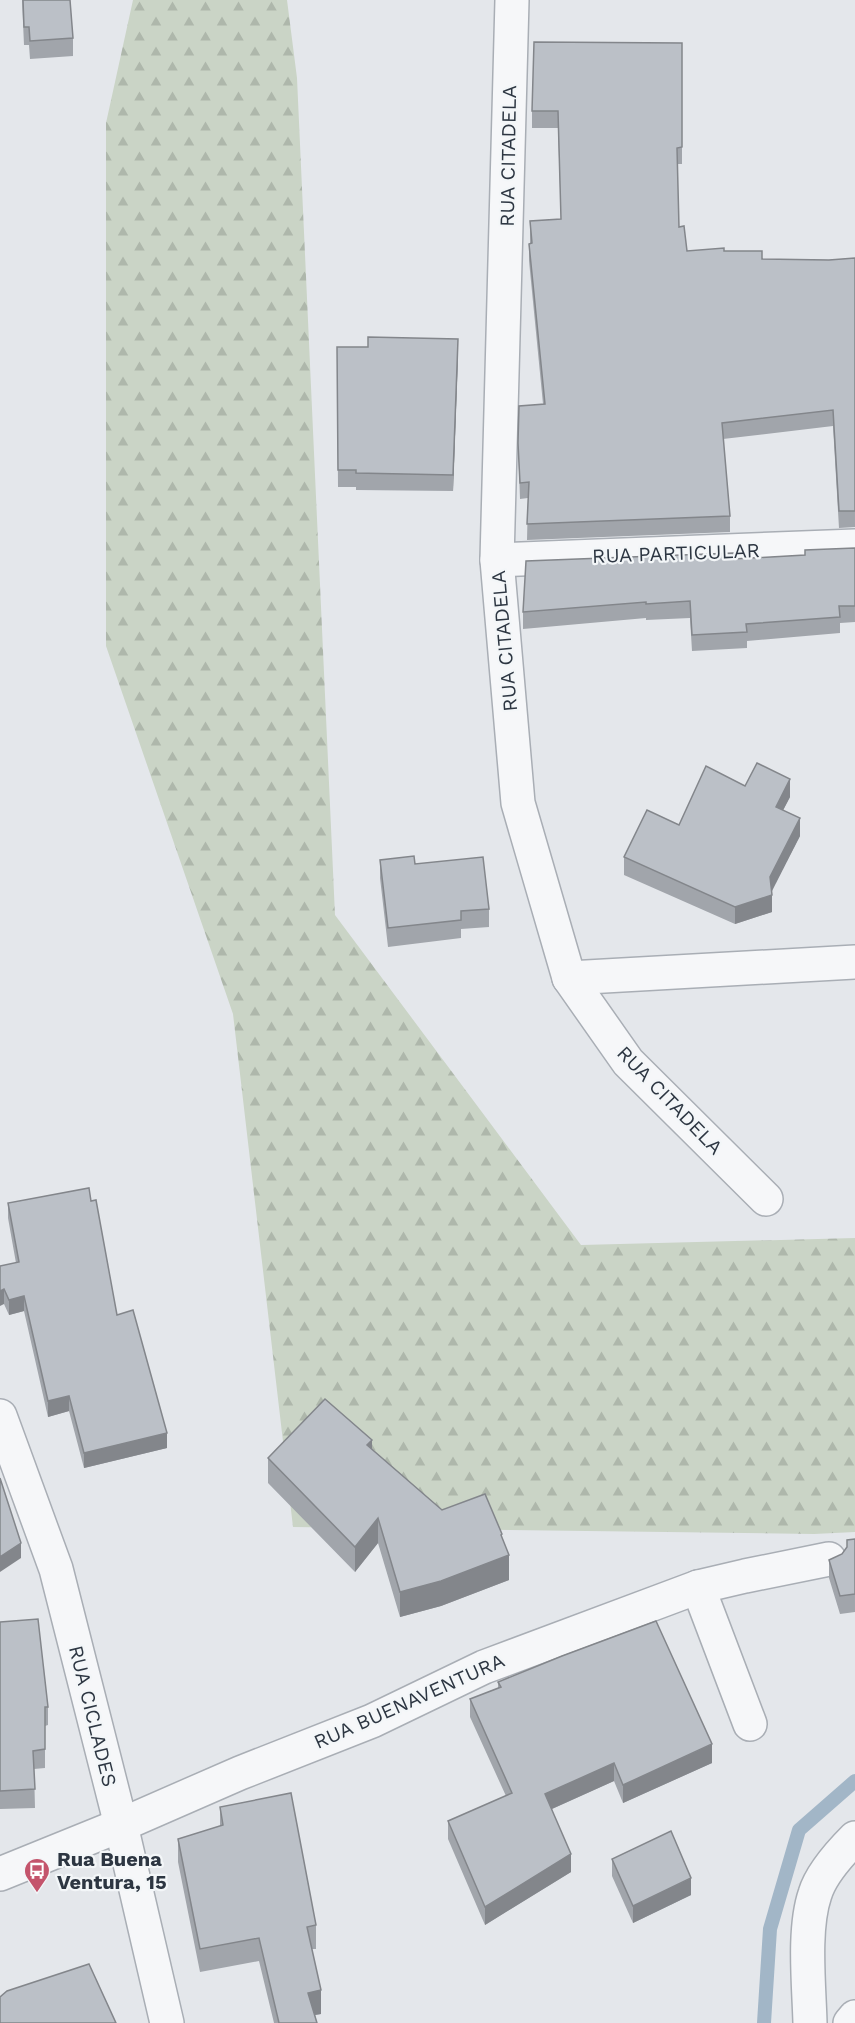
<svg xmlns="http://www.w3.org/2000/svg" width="855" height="2023" viewBox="0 0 855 2023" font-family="'Work Sans',sans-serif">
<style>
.forest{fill:url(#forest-firs)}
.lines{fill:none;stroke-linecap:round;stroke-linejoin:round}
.stream{stroke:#a2b6c7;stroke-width:14}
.minor-casing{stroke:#a9aeb5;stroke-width:36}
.minor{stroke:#f6f7f9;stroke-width:33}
.wall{fill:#a1a5ab}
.shaded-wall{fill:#83868b}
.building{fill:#bbc0c7;stroke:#83868b;stroke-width:1.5}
.labels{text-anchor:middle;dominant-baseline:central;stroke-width:4.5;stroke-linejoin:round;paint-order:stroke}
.street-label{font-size:20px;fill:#2d3642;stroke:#f3f6f8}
.poi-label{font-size:20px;font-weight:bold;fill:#2d3642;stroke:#f3f6f8;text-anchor:start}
</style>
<defs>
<pattern id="forest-firs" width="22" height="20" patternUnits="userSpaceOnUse" patternTransform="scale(1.5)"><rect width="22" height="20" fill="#cad4c6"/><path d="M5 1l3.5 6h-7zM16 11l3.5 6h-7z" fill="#aeb7ab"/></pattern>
</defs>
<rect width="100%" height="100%" fill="#e4e7eb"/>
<!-- forest -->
<polygon class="forest" points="133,0 287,0 297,78 335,915 581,1245 855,1238 855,1532 814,1534 293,1527 233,1014 106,646 106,123"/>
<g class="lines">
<!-- stream -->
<polyline class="stream" points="764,2023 770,1929 799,1830 855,1781"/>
<defs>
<g id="minor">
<polyline points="512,0 497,560 518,803 569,978 628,1062 766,1199"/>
<polyline points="497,560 855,546"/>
<polyline points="569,978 855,962"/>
<polyline points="0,1416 56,1569 121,1825 167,2023"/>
<polyline points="698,1587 750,1724"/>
<polyline points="0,1874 121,1825 240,1773 372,1721 484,1667 698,1587 745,1576 829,1559"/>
<path d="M810 2023C809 1985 803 1929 815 1894 821 1874 841 1852 855 1838"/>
<polyline points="850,2023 855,2017"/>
</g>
</defs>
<!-- minor casing -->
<use href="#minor" class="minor-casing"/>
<!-- minor -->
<use href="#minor" class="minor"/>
</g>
<!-- wall -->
<g class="wall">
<polygon points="22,0 70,0 73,38 73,56 30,59 29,45 24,45"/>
<polygon points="682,43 682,164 677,164 679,227 687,251 724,251 762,259 829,260 855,258 855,527 839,528 833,426 723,439 730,516 730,532 527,540 528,498 520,499 518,443 543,404 529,261 529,244 530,244 530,221 561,219 558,128 532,128 532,111"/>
<polygon points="337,347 458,355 453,491 356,490 356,487 338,487"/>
<polygon points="855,548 855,622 840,623 840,633 747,641 747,648 692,651 690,618 646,620 646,618 523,629 523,612 733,559 805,555"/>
<polygon points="745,786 790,797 783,810 800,836 771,891 772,912 735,924 624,875 624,857"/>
<polygon points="380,860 415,864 489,909 489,927 461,929 461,938 388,947 380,878"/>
<polygon points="91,1201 117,1315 167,1448 84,1468 69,1411 48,1417 24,1311 9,1315 4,1304 0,1266 16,1263 8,1218 8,1203"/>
<polygon points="372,1449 442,1510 509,1580 441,1606 400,1617 378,1543 355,1572 268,1483 268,1458"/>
<polygon points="855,1539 855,1612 840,1614 829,1578 829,1560 842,1554"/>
<polygon points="0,1622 48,1707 48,1725 45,1726 45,1768 34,1769 35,1808 0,1809"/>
<polygon points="498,1682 712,1763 623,1803 614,1781 552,1809 571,1872 485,1925 448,1839 448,1821 506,1796 470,1717 470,1699 498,1688"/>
<polygon points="220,1807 316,1925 316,1949 312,1949 321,2014 315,2015 317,2023 274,2023 259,1961 200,1972 178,1862 178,1839 220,1826"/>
<polygon points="612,1859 691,1895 633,1923 612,1876"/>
</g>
<!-- shaded-wall -->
<g class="shaded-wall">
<polygon points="458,339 458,355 453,491 453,475"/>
<polygon points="790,779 790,797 776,824 776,807"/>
<polygon points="800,818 800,836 770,895 770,877"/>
<polygon points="772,895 772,912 735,924 735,907"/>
<polygon points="4,1289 4,1304 0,1306 0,1291"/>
<polygon points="24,1296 24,1311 9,1315 9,1300"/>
<polygon points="69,1396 69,1411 48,1417 48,1401"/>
<polygon points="167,1433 167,1448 84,1468 84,1453"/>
<polygon points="372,1440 372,1465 367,1445"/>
<polygon points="378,1518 378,1543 355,1572 355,1547"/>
<polygon points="502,1534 502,1557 509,1555 509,1580 441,1606 400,1617 400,1592"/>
<polygon points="21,1543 21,1558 0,1572 0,1557"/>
<polygon points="712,1744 712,1763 623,1803 623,1785"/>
<polygon points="614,1763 614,1781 545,1812 545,1794"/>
<polygon points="571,1854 571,1872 485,1925 485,1907"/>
<polygon points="691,1878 691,1895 633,1923 633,1906"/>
<polygon points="321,1990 321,2014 308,2016 308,1993"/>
</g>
<!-- building -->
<g class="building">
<polygon points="23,0 70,0 73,38 30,41 29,27 24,27"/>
<polygon points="534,42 682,43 682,147 677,148 679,227 684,226 687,251 724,248 724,251 762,251 762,259 829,260 855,258 855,511 839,511 833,410 722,423 730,516 527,524 529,482 520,483 518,443 519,406 545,404 529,244 532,243 530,221 561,219 558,111 532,111"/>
<polygon points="368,337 458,339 453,475 356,473 356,470 338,470 337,347 368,347"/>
<polygon points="855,548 855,606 839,606 840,617 746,624 747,632 692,635 690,601 646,604 646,602 523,612 526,561 733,553 733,559 805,555 805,550"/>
<polygon points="757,763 790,779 776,807 800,818 770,877 772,895 735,907 624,857 647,810 679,825 706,766 745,786"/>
<polygon points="414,856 415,864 483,857 489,909 461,911 461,920 388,928 380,860"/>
<polygon points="89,1188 91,1201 96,1200 117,1315 133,1310 167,1433 84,1453 69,1396 48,1401 24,1296 9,1300 4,1289 0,1291 0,1266 19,1262 8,1203"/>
<polygon points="325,1399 372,1440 367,1445 442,1510 485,1494 502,1534 501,1535 509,1555 441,1581 400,1592 378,1518 355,1547 268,1458"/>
<polygon points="0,1478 21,1543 0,1557"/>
<polygon points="855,1539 855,1594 840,1596 829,1560 842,1554 847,1547 847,1540"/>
<polygon points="38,1619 48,1707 45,1707 45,1749 33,1751 35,1789 0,1791 0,1622"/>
<polygon points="656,1621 712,1744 623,1785 614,1763 545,1794 571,1854 485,1907 448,1821 512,1793 470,1699 501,1687 498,1682 562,1656"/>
<polygon points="291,1793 316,1925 307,1927 321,1990 308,1993 317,2023 279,2023 259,1938 200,1949 178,1839 223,1825 220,1807"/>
<polygon points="671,1831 691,1878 633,1906 612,1859"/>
<polygon points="89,1964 116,2023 0,2023 0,1997 7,1991"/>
</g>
<!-- icons -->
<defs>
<symbol id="bus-pin" viewBox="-11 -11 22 30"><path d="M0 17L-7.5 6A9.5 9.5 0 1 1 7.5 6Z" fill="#c4546c" stroke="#f3f6f8"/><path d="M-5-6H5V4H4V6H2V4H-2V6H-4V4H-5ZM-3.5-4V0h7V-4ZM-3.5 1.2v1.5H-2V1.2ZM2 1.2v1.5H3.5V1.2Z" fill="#fff"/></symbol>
</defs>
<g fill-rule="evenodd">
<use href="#bus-pin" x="22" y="1856" width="30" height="40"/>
</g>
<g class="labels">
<!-- street labels -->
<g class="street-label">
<text transform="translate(508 156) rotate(-89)">RUA CITADELA</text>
<text transform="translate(676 553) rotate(-2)">RUA PARTICULAR</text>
<text transform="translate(504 641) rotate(-95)">RUA CITADELA</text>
<text transform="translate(670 1100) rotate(46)">RUA CITADELA</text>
<text transform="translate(409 1701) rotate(-24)">RUA BUENAVENTURA</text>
<text transform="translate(93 1716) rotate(76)">RUA CICLADES</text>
</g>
<!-- poi labels -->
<g class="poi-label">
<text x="57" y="1859">Rua Buena<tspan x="57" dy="23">Ventura, 15</tspan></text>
</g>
</g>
</svg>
